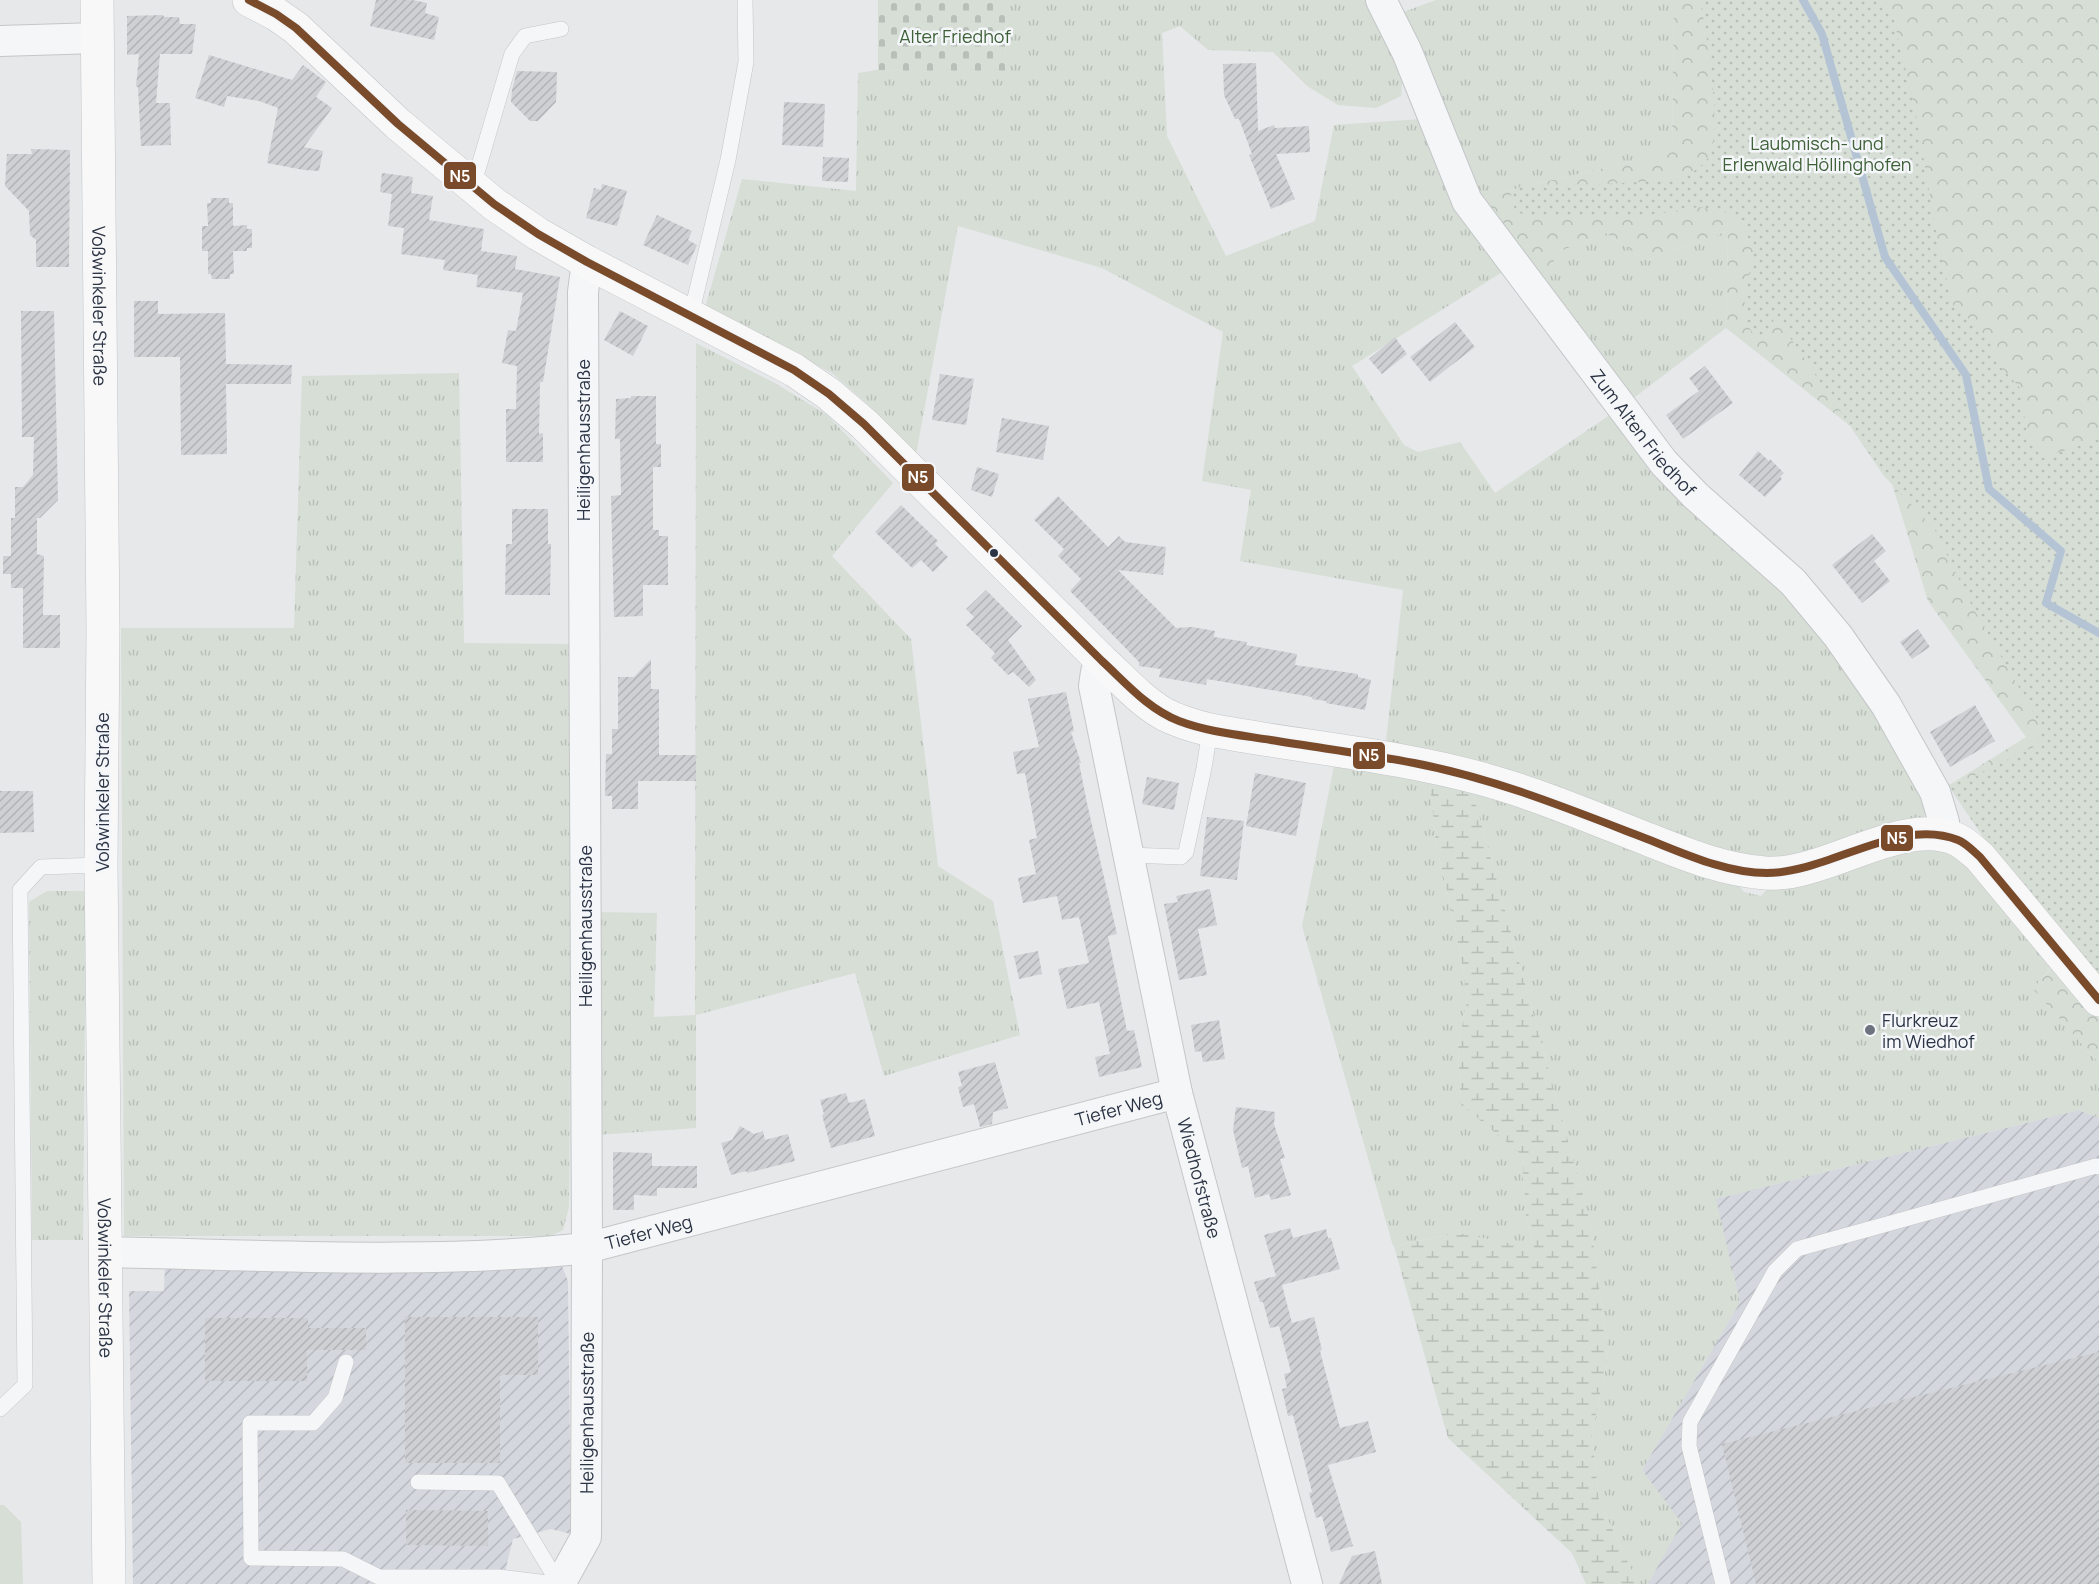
<svg xmlns="http://www.w3.org/2000/svg" width="2099" height="1584" viewBox="0 0 2099 1584" font-family="Manrope,sans-serif">
<style>
.industrial{fill:url(#industrial-furrows)}
.grass{fill:url(#grass-tufts)}
.forest{fill:url(#forest-crowns)}
.wetland{fill:url(#wetland-marsh)}
.cemetery{fill:url(#cemetery-stones)}
.park{fill:url(#park-dots)}
.pitch{fill:#d6ded6}
.lines{fill:none;stroke-linecap:round;stroke-linejoin:round}
.stream{stroke:#b4c4d5;stroke-width:8}
.building{fill:url(#building-hatch)}
.lane-casing{stroke:#c4c6c8;stroke-width:16}
.street-casing{stroke:#c4c6c8;stroke-width:32}
.secondary-casing{stroke:#c4c6c8;stroke-width:34}
.primary-casing{stroke:#c2c5c8;stroke-width:34}
.lane{stroke:#f5f6f7;stroke-width:15}
.street{stroke:#f5f6f7;stroke-width:30}
.secondary{stroke:#f8f8f8;stroke-width:33}
.primary{stroke:#f8f8f8;stroke-width:33}
.bus-1-casing{stroke:#f4f6f9;stroke-width:12}
.bus-1{stroke:#7a4b2a;stroke-width:8}
.bus-dot{fill:#2b3445;stroke:#f4f6f9;stroke-width:2}
.poi-dot{fill:#6c737f;stroke:#f4f6f9;stroke-width:2}
.labels{text-anchor:middle;dominant-baseline:central;stroke-width:5;stroke-linejoin:round;paint-order:stroke}
.park-label{font-size:18px;fill:#3f6138;stroke:#f4f6f9}
.street-label{font-size:18px;fill:#2b3445;stroke:#f4f6f9}
.poi-label{font-size:18px;fill:#2b3445;stroke:#f4f6f9;text-anchor:start}
.line-badge{stroke:#f4f6f9;stroke-width:2}
.badge-label{font-size:16px;text-anchor:middle;font-weight:bold;fill:#fff}
</style>
<defs>
<pattern id="industrial-furrows" width="10" height="10" patternUnits="userSpaceOnUse" patternTransform="scale(1.5)"><rect width="10" height="10" fill="#d4d7dd"/><path d="M-1 1l2-2M0 10L10 0M9 11l2-2" fill="none" stroke="#b6b9bf"/></pattern>
<pattern id="grass-tufts" width="24" height="20" patternUnits="userSpaceOnUse" patternTransform="scale(1.5)"><rect width="24" height="20" fill="#d6ded6"/><path d="M3 7l-1-3M5 7V3M7 7l1-3M15 17l-1-3M17 17v-4M19 17l1-3" fill="none" stroke="#b8bfb9"/></pattern>
<pattern id="forest-crowns" width="20" height="18" patternUnits="userSpaceOnUse" patternTransform="scale(1.5)"><rect width="20" height="18" fill="#d6ded6"/><path d="M2 6a3 3 0 1 1 6 0M12 15a3 3 0 1 1 6 0" fill="none" stroke="#b8bfb9"/></pattern>
<pattern id="wetland-marsh" width="20" height="14" patternUnits="userSpaceOnUse" patternTransform="scale(1.5)"><rect width="20" height="14" fill="#d6ded6"/><path d="M1 5h8M5 5V1M11 12h8M15 12V8" fill="none" stroke="#b8bfb9"/></pattern>
<pattern id="cemetery-stones" width="16" height="16" patternUnits="userSpaceOnUse" patternTransform="scale(1.5)"><rect width="16" height="16" fill="#d6ded6"/><path d="M2 7V4a2 2 0 0 1 4 0v3zM10 15v-3a2 2 0 0 1 4 0v3z" fill="#b8bfb9"/></pattern>
<pattern id="park-dots" width="8" height="8" patternUnits="userSpaceOnUse" patternTransform="scale(1.5)"><rect width="8" height="8" fill="#d6ded6"/><path d="M2 2h.1M6 6h.1" fill="none" stroke="#b8bfb9" stroke-width="1.8" stroke-linecap="round"/></pattern>
<pattern id="building-hatch" width="6" height="6" patternUnits="userSpaceOnUse" patternTransform="scale(1.5)"><rect width="6" height="6" fill="#ced0d3"/><path d="M-1 1l2-2M0 6l6-6M5 7l2-2" fill="none" stroke="#b1b3b6"/></pattern>
</defs>
<rect width="100%" height="100%" fill="#e6e8ea"/>
<!-- industrial -->
<g class="industrial">
<polygon points="2079,1110 2099,1118 2099,1584 1648,1584 1681,1523 1642,1470 1740,1302 1715,1199"/>
<polygon points="552,1263 562,1266 568,1281 571,1534 551,1529 513,1539 502,1584 133,1584 129,1291 164,1291 165,1264"/>
</g>
<!-- grass -->
<g class="grass">
<polygon points="1005,0 1367,0 1403,73 1401,96 1376,108 1338,105 1307,86 1273,52 1208,50 1180,26 1162,33 1167,136 1226,256 1315,221 1334,125 1421,119 1504,271 1352,366 1404,445 1418,452 1460,442 1495,493 1617,410 1837,644 1929,811 1921,821 1808,856 1740,859 1385,750 1403,590 1240,561 1251,490 1202,481 1223,332 1102,268 958,226 915,460 870,406 832,373 705,308 742,179 856,191 858,73 878,70 1006,74"/>
<polygon points="1436,0 1674,0 1672,152 1481,197 1401,13"/>
<polygon points="1728,231 1726,328 1627,403 1540,284 1560,251 1606,233 1646,260"/>
<polygon points="696,343 773,382 827,415 893,483 832,556 911,639 938,866 993,901 1020,1035 884,1076 855,973 696,1015 696,1128 596,1135 593,912 657,913 654,1017 695,1015"/>
<polygon points="459,373 464,643 573,644 569,1207 563,1230 550,1236 124,1236 121,628 294,628 302,376"/>
<polygon points="1335,761 1429,774 1436,844 1454,922 1468,996 1458,1047 1461,1103 1522,1155 1526,1217 1534,1249 1458,1233 1393,1246 1302,926"/>
<polygon points="1471,786 1735,881 1744,892 1761,896 1773,883 1853,863 1931,846 1972,863 2056,962 2033,989 2099,1063 2099,1118 2079,1110 1716,1199 1740,1302 1642,1470 1682,1523 1648,1584 1638,1584 1599,1501 1592,1434 1608,1356 1591,1225"/>
<polygon points="47,891 86,891 83,1240 32,1240 29,902"/>
</g>
<!-- forest -->
<polygon class="forest" points="1674,0 2099,0 2099,1063 2033,989 2056,963 2072,948 1951,784 2026,737 1928,601 1882,451 1726,328 1728,231 1646,260 1606,233 1560,251 1540,284 1481,197 1672,152"/>
<!-- wetland -->
<polygon class="wetland" points="1429,774 1471,786 1591,1225 1608,1356 1592,1434 1599,1501 1638,1584 1586,1584 1572,1553 1448,1438 1394,1246 1458,1233 1534,1248 1526,1217 1522,1155 1461,1104 1458,1047 1468,996 1454,922 1436,844"/>
<!-- cemetery -->
<polygon class="cemetery" points="878,0 1005,0 1006,75 878,70"/>
<!-- park -->
<path class="park" d="M1700 0H1882L1893 16 1916 114 1939 249 1954 308 1965 315 1988 338 1999 365 2020 388 2027 434 2042 458 2099 439V988L1991 849 1948 785 1974 776 2033 747C2041 740 2042 736 2041 726L1972 606 1934 528 1884 476 1776 317 1759 342 1748 326 1744 305 1753 251 1747 234 1740 223 1729 213 1699 207 1656 214 1618 217 1524 215C1515 211 1512 206 1510 196L1516 189 1524 185C1567 185 1609 185 1651 181 1661 180 1674 180 1683 177 1693 173 1702 166 1708 158 1724 133 1706 31 1700 0Z"/>
<!-- pitch -->
<polygon class="pitch" points="0,1505 4,1505 21,1522 23,1584 0,1584"/>
<g class="lines">
<!-- stream -->
<polyline class="stream" points="1803,0 1822,34 1885,257 1966,375 1989,489 2061,551 2046,603 2099,633"/>
</g>
<!-- building -->
<g class="building">
<polygon points="376,0 412,0 427,3 425,13 439,17 434,40 370,26"/>
<polygon points="163,15 164,17 179,17 180,24 196,24 192,54 160,54 156,103 170,103 171,145 141,146 138,87 136,87 139,54 127,55 127,16"/>
<polygon points="209,55 292,80 303,65 326,82 316,97 332,108 304,147 323,151 319,171 304,170 267,163 278,108 259,101 227,96 224,107 195,98"/>
<polygon points="1256,63 1258,131 1274,125 1275,128 1309,126 1310,152 1276,154 1295,199 1271,209 1249,155 1252,154 1239,119 1235,119 1224,95 1223,64"/>
<polygon points="517,71 557,72 556,102 538,121 530,121 511,102 512,90"/>
<polygon points="784,102 825,104 823,147 782,145"/>
<polygon points="31,149 70,150 69,267 36,267 36,240 30,235 29,211 5,186 7,154 32,154"/>
<polygon points="823,157 849,158 848,182 822,181"/>
<polygon points="382,173 413,177 411,193 433,196 429,220 484,229 481,251 517,256 515,269 560,277 543,382 540,382 539,434 543,433 543,462 506,462 506,409 516,409 517,366 502,363 508,330 516,331 523,293 476,287 478,275 443,270 445,260 401,254 404,228 388,226 392,194 380,192"/>
<polygon points="602,184 627,191 617,226 586,218 594,188 601,190"/>
<polygon points="211,198 229,198 229,203 233,203 233,226 247,225 247,229 252,229 252,248 247,248 247,251 233,251 234,274 230,274 230,279 212,279 211,274 208,274 208,251 202,251 202,226 208,226 207,203 211,203"/>
<polygon points="657,215 692,231 688,240 697,245 688,265 643,245"/>
<polygon points="134,301 158,301 158,314 225,313 226,364 292,365 291,384 226,384 227,454 181,455 180,357 134,357"/>
<polygon points="21,311 54,311 58,500 40,518 37,518 37,554 44,556 43,615 60,615 60,648 23,648 23,588 11,588 11,574 3,574 3,556 11,556 11,518 15,518 15,487 23,487 33,475 34,437 22,437"/>
<polygon points="620,311 648,326 633,356 604,340"/>
<polygon points="1455,322 1475,347 1430,382 1410,357"/>
<polygon points="1395,337 1407,354 1382,374 1369,359"/>
<polygon points="1705,366 1733,403 1683,439 1666,415 1699,391 1689,378"/>
<polygon points="940,374 974,379 966,425 932,420"/>
<polygon points="631,396 656,396 656,444 661,444 661,467 653,467 653,530 659,530 659,536 668,536 668,585 643,585 643,616 614,617 611,496 621,495 620,439 615,439 616,399 631,398"/>
<polygon points="1002,418 1049,426 1043,460 996,452"/>
<polygon points="1758,451 1769,461 1770,459 1784,473 1780,477 1782,479 1765,497 1739,475"/>
<polygon points="977,467 999,474 992,497 971,490"/>
<polygon points="1058,496 1108,547 1119,536 1125,542 1166,547 1163,575 1118,570 1176,628 1192,627 1215,631 1214,637 1247,642 1246,645 1297,654 1295,665 1358,674 1358,677 1371,680 1365,710 1326,703 1326,701 1312,699 1312,697 1207,679 1206,685 1159,677 1161,669 1139,666 1139,662 1070,591 1081,579 1058,556 1064,549 1034,520"/>
<polygon points="901,505 938,541 935,544 948,557 933,572 921,560 912,568 875,532"/>
<polygon points="512,509 548,509 548,544 551,544 550,595 505,595 506,544 512,544"/>
<polygon points="1872,534 1886,551 1874,561 1890,581 1862,603 1832,565"/>
<polygon points="986,590 1022,626 1008,640 1036,680 1029,687 1013,672 1008,675 991,658 995,653 966,625 974,617 966,609"/>
<polygon points="1918,629 1930,647 1912,659 1900,642"/>
<polygon points="651,659 651,689 659,689 659,755 696,755 696,781 638,781 638,809 612,809 612,796 605,796 606,754 612,754 612,729 618,729 618,677 634,677"/>
<polygon points="1066,692 1074,731 1071,732 1081,763 1079,763 1087,803 1117,934 1108,936 1127,1031 1134,1030 1142,1067 1099,1077 1095,1057 1110,1054 1099,1002 1067,1009 1058,969 1089,963 1079,917 1062,920 1057,896 1023,903 1018,878 1036,874 1029,840 1037,838 1025,773 1017,774 1013,752 1039,747 1028,699"/>
<polygon points="1975,705 1995,741 1950,767 1930,732"/>
<polygon points="1255,773 1306,783 1296,836 1246,826"/>
<polygon points="1147,777 1179,783 1174,810 1142,804"/>
<polygon points="0,791 33,791 34,832 0,833"/>
<polygon points="1207,817 1244,821 1237,880 1200,876"/>
<polygon points="1210,889 1217,925 1198,929 1207,975 1179,980 1164,904 1178,902 1176,896"/>
<polygon points="1038,951 1042,974 1019,979 1014,956"/>
<polygon points="1219,1020 1225,1059 1203,1062 1201,1051 1195,1052 1191,1025"/>
<polygon points="995,1062 1008,1108 993,1112 992,1124 980,1127 974,1104 963,1107 958,1087 962,1086 958,1072"/>
<polygon points="846,1093 849,1103 865,1099 875,1136 831,1148 822,1115 824,1114 820,1100"/>
<polygon points="1236,1107 1275,1112 1274,1124 1285,1158 1280,1159 1291,1195 1271,1200 1269,1194 1255,1198 1248,1166 1242,1168 1233,1130"/>
<polygon points="740,1126 754,1134 763,1131 765,1140 788,1134 795,1161 747,1173 746,1171 731,1175 721,1143 732,1140"/>
<polygon points="613,1152 652,1153 652,1166 697,1166 697,1188 657,1188 657,1196 634,1195 634,1210 613,1210"/>
<polygon points="1290,1228 1293,1238 1326,1229 1328,1238 1331,1238 1340,1269 1282,1285 1292,1323 1314,1317 1322,1350 1320,1351 1340,1428 1368,1421 1376,1452 1328,1465 1353,1546 1331,1552 1322,1516 1316,1518 1309,1493 1312,1492 1293,1415 1288,1416 1282,1389 1287,1388 1284,1374 1291,1372 1279,1326 1288,1324 1270,1328 1263,1302 1260,1302 1254,1282 1276,1276 1264,1235"/>
<polygon points="405,1317 538,1317 538,1375 500,1375 500,1463 405,1463"/>
<polygon points="205,1318 308,1318 308,1328 366,1328 366,1350 307,1350 307,1381 205,1381"/>
<polygon points="2099,1352 2099,1584 1756,1584 1722,1444"/>
<polygon points="406,1510 488,1511 488,1546 406,1545"/>
<polygon points="1375,1551 1382,1584 1339,1584 1352,1556"/>
</g>
<g class="lines">
<defs>
<g id="lane">
<polyline points="473,186 512,54 525,36 561,29"/>
<polyline points="691,315 728,160 746,62 745,0"/>
<polyline points="1129,855 1181,857 1186,852 1204,768 1210,730"/>
<polyline points="346,1362 335,1398 313,1423 250,1423 251,1558 343,1559 379,1577 499,1577 556,1584"/>
<polyline points="0,1409 25,1385 20,890 41,867 101,865"/>
<polyline points="418,1482 498,1483 559,1584"/>
<polyline points="1723,1584 1689,1446 1690,1422 1775,1271 1797,1249 2096,1166 2099,1167"/>
</g>
<g id="street">
<path id="s1" d="M1381 0 1407 52 1467 201 1664 463 1696 496 1793 582 1838 636 1886 705 1935 792 1944 822 1941 835"/>
<polyline points="0,41 97,38"/>
<path id="s2" d="M1102 661 1096 672 1094 686 1177 1093 1307 1584"/>
<path id="s3" d="M105 1252C265 1255 427 1265 587 1248L1177 1093"/>
<path id="s4" d="M560 1584 586 1537 587 1248 583 292 587 262"/>
</g>
<path id="secondary" d="M249 0 276 14 296 28 398 124 494 204 538 234 587 262 794 370 829 394 864 424 1102 661C1122 679 1141 701 1164 714 1179 722 1194 726 1210 730 1300 747 1398 755 1486 780 1543 796 1598 820 1652 841 1690 856 1725 870 1765 873 1824 878 1903 814 1958 840 1966 844 1973 851 1980 857L2099 1000"/>
<g id="primary">
<path id="s5" d="M97 0 103 629 101 865 109 1584"/>
</g>
</defs>
<!-- lane casing -->
<use href="#lane" class="lane-casing"/>
<!-- street casing -->
<use href="#street" class="street-casing"/>
<!-- secondary casing -->
<use href="#secondary" class="secondary-casing"/>
<!-- primary casing -->
<use href="#primary" class="primary-casing"/>
<!-- lane -->
<use href="#lane" class="lane"/>
<!-- street -->
<use href="#street" class="street"/>
<!-- secondary -->
<use href="#secondary" class="secondary"/>
<!-- primary -->
<use href="#primary" class="primary"/>
<defs>
<path id="bus-1" d="M249 0 276 14 296 28 398 124 494 204 538 234 587 262 794 370 829 394 864 424 1102 661C1126 683 1148 709 1179 721 1208 732 1240 735 1271 740 1319 748 1367 754 1414 763 1493 778 1567 808 1642 837 1681 852 1724 873 1767 873 1829 873 1899 816 1958 840 1966 843 1973 851 1980 857L2099 1000"/>
</defs>
<!-- bus-1 casing -->
<use href="#bus-1" class="bus-1-casing"/>
<!-- bus-1 -->
<use href="#bus-1" class="bus-1"/>
</g>
<!-- markers -->
<circle class="bus-dot" cx="994" cy="553" r="5"/>
<circle class="poi-dot" cx="1870" cy="1030" r="6"/>
<g class="labels">
<!-- park labels -->
<g class="park-label">
<text x="955" y="36">Alter Friedhof</text>
<text x="1817" y="143">Laubmisch- und<tspan x="1817" dy="21">Erlenwald Höllinghofen</tspan></text>
</g>
<!-- street labels -->
<g class="street-label">
<text stroke="none"><textPath href="#s5" startOffset="306">Voßwinkeler Straße</textPath></text>
<text stroke="none"><textPath href="#s1" startOffset="510">Zum Alten Friedhof</textPath></text>
<text transform="translate(583 440) rotate(-90)">Heiligenhausstraße</text>
<text transform="translate(102 792) rotate(-90)">Voßwinkeler Straße</text>
<text transform="translate(585 926) rotate(-90)">Heiligenhausstraße</text>
<text stroke="none"><textPath href="#s3" startOffset="1032">Tiefer Weg</textPath></text>
<text stroke="none"><textPath href="#s2" startOffset="530">Wiedhofstraße</textPath></text>
<text stroke="none"><textPath href="#s3" startOffset="546">Tiefer Weg</textPath></text>
<text stroke="none"><textPath href="#s5" startOffset="1278">Voßwinkeler Straße</textPath></text>
<text stroke="none"><textPath href="#s4" startOffset="178">Heiligenhausstraße</textPath></text>
</g>
<!-- poi labels -->
<g class="poi-label">
<text x="1882" y="1020">Flurkreuz<tspan x="1882" dy="21">im Wiedhof</tspan></text>
</g>
</g>
<g class="line-badge">
<rect x="443" y="161" width="34" height="29" rx="6" fill="#7a4b2a"/>
<rect x="901" y="463" width="34" height="29" rx="6" fill="#7a4b2a"/>
<rect x="1352" y="741" width="34" height="29" rx="6" fill="#7a4b2a"/>
<rect x="1880" y="824" width="34" height="28" rx="6" fill="#7a4b2a"/>
</g>
<g class="badge-label">
<text x="460" y="182">N5</text>
<text x="918" y="483">N5</text>
<text x="1369" y="761">N5</text>
<text x="1897" y="844">N5</text>
</g>
</svg>
